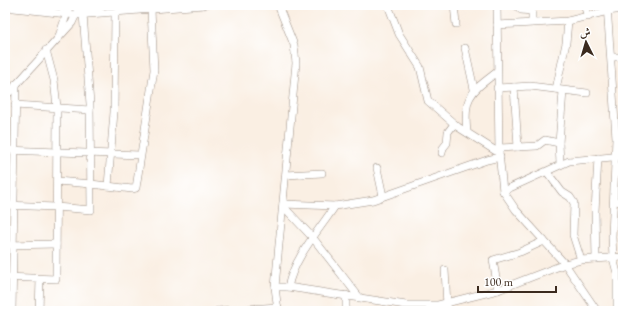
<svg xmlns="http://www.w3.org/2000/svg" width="628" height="316" viewBox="0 0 628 316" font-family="'EB Garamond',Amiri,serif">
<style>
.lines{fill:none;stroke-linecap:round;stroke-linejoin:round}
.minor-casing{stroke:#9a8c80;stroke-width:8}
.minor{stroke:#fff;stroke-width:7}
</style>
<rect width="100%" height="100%" fill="#fff"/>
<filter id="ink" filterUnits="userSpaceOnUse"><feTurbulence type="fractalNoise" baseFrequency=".025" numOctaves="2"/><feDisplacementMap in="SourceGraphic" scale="8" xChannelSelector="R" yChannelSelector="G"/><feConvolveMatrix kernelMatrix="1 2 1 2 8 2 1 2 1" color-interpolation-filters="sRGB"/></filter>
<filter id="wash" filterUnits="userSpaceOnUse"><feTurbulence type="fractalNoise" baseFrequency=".012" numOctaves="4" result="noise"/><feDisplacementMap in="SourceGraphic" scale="16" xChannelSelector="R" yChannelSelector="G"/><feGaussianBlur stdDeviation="0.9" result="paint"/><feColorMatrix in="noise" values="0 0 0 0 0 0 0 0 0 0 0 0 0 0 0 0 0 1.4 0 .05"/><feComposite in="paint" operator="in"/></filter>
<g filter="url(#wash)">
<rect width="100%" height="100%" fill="#faefe3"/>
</g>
<g filter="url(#ink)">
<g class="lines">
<defs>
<g id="minor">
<polyline points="55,5 99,10"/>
<polyline points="388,5 399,34 420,67 428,101 458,127 499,153 503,191 516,210 565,264 597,311"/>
<polyline points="454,5 456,24"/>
<polyline points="497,5 499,153"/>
<polyline points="516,5 521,10 532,11 532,22"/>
<polyline points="584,5 588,17"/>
<polyline points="607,5 616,138 612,237 613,258 617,273 617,311"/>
<polyline points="5,7 76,15 204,5"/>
<polyline points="497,25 568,21 608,11 623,9"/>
<polyline points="59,36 68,10"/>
<polyline points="465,48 474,89"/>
<polyline points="611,57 623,57"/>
<polyline points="514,87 518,147"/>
<polyline points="497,88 530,86 587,93"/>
<polyline points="556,89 566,43 568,21"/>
<polyline points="5,97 72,23 79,8"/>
<polyline points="15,105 90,110"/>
<path d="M467 132C463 96 471 92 497 72"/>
<polyline points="499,148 537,146 545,140 559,143"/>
<polyline points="5,150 140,155"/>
<polyline points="442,153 443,148 447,143 448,132 454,124"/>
<polyline points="560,164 559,143 563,91"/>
<polyline points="377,168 383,196"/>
<polyline points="547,172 562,192 570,197 574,203 573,235 581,260"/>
<polyline points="286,175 322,173"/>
<polyline points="57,181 91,184 132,189 136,188 154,70 151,10"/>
<polyline points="108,186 114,112 115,12"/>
<polyline points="503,191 569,161 623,156"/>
<polyline points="614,201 623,202"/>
<polyline points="283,204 335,206 373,200 487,160 500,157"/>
<polyline points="5,205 56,207 91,210 90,104 83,14"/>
<polyline points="283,206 313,238 359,297"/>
<polyline points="5,245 56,244"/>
<polyline points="596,259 595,211 598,158"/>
<polyline points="445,270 447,305"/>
<polyline points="5,277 56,279 57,107 54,80 46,50"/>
<polyline points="275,287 288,287 406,305 438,305 498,290 565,264 581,260 623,257"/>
<path d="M288 287C295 256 318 232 335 206"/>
<polyline points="498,290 493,260 520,252 544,241"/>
<polyline points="12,311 16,84"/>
<polyline points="39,311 40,279"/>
<polyline points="218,311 278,307"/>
<polyline points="278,311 275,287 296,63 294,45 278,5"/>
<polyline points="346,311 346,295"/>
</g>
</defs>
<!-- minor casing -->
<use href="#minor" class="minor-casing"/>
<!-- minor -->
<use href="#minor" class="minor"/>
</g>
</g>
<!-- margin -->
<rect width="628" height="316" fill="none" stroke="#fff" stroke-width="20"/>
<!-- north arrow -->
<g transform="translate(586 42) rotate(355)" stroke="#ffffff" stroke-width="3" paint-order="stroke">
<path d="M0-3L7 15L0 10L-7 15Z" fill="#3b2a1e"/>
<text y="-6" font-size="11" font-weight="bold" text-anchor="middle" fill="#3b2a1e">ش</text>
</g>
<!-- scale -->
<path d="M478 286v6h78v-6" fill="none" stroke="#3b2a1e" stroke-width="2"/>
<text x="484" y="286" font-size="12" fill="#3b2a1e" stroke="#ffffff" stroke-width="3" paint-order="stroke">100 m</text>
</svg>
